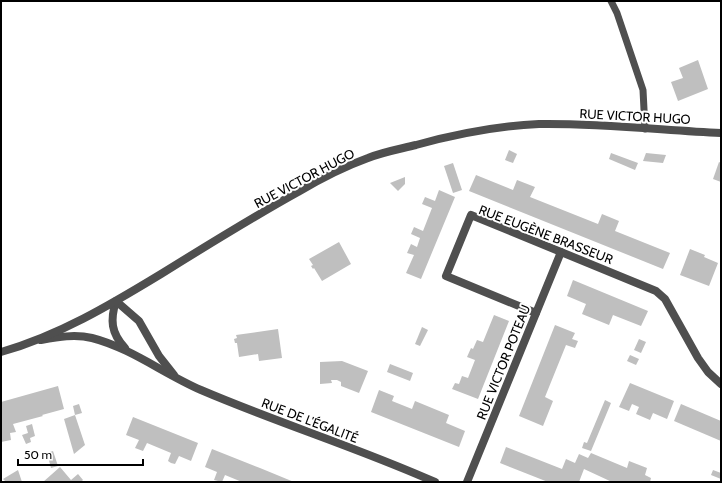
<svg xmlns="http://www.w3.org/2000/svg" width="722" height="483" viewBox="0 0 722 483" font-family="Cabin,sans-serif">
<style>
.building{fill:#bfbfbf}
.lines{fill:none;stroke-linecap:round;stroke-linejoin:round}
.service{stroke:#4f4f4f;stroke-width:7}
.minor{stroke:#4f4f4f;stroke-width:8}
.tertiary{stroke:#4f4f4f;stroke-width:8}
.labels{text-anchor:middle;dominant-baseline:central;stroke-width:4;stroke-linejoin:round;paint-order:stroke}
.street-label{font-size:13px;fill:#000;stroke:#fff}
</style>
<rect width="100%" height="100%" fill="#fff"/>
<!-- building -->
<g class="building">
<polygon points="698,60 708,89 678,101 671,82 683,78 679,68"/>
<polygon points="509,150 517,154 513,163 505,160"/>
<polygon points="611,153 638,163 635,170 609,159"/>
<polygon points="646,153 666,155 663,163 643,161"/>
<polygon points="719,162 721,163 721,182 713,179"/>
<polygon points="453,163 462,190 453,193 444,166"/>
<polygon points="476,175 513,190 517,180 535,187 530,197 598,224 602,214 619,221 615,231 670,253 663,269 469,191"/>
<polygon points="405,177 405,184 398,191 390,183"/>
<polygon points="439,190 455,197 421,279 406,273 414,255 407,253 411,244 417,247 420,238 411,234 414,227 423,231 432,208 422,204 425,197 435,201"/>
<polygon points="339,242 351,264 322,281 314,268 313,269 311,266 313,265 309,259"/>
<polygon points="690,249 705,255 704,257 718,263 709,286 680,275"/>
<polygon points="573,280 648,311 641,326 613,315 609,325 582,314 586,304 567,296"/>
<polygon points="494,315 509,321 478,399 452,389 455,383 459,384 462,376 468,378 475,360 467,357 471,348 473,349 477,340 483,342"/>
<polygon points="555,325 575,333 572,339 578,341 575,348 566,345 545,397 553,401 543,426 519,416"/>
<polygon points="422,327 428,330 420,346 415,344"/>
<polygon points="278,329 282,358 259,361 258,354 239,357 237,343 235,343 234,339 237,338 236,335"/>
<polygon points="639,339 646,342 641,353 634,350"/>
<polygon points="630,355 639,359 636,365 627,361"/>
<polygon points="342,361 368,371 359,393 341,386 341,382 337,380 331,380 332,383 320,384 320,362"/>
<polygon points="390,364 413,373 410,381 387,372"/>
<polygon points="630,383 674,401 667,419 653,413 650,420 636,414 639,407 632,404 629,411 619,407"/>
<polygon points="58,386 64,409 42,415 43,416 13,424 16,432 10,433 11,440 1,442 1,402"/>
<polygon points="379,390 394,396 392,401 412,409 415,401 449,415 446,423 465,431 459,447 371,412"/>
<polygon points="605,400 611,403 591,451 582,448 584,442 587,443"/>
<polygon points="79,404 82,413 75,415 73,406"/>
<polygon points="681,404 721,421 721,441 674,421"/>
<polygon points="75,415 85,445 74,454 64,419"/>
<polygon points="133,417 198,443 191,461 179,456 175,464 171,463 168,461 171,453 147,443 143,451 135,448 139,440 126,435"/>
<polygon points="32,424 35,436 30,438 31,442 26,444 22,435 28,433 26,426"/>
<polygon points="506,447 562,469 566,459 575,463 579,454 588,458 591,453 627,468 629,461 647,468 645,475 651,478 650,482 612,482 584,469 579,482 548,482 500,463"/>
<polygon points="212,449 260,468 294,482 242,482 225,475 222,482 214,480 217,472 205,467"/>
<polygon points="53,451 58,466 51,468 47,453"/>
<polygon points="60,467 71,480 78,474 83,480 81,482 43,482"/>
<polygon points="18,470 22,482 6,482 3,479"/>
<polygon points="713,470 721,473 721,479 711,475"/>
</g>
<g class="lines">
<!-- service -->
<polyline class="service" points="611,1 617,13 643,90 645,129"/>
<!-- minor -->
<g class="minor">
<polyline points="536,313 446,276 471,215 656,291 665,299 698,358 708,372 721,384"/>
<path d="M41 340C58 337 75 334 92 338 131 348 164 374 201 390 278 423 359 448 435 482"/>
<path d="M125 348C111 333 110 320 116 301L139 321 159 356 174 375"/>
<polyline points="467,482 561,252"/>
</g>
<!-- tertiary -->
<path class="tertiary" d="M1 352C58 336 110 305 161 274 206 246 251 218 298 192 320 179 343 167 368 158 383 152 400 149 416 145 456 134 497 126 539 124 599 123 661 130 721 133"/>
</g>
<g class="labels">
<!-- street labels -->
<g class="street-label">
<text transform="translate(635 116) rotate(3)">RUE VICTOR HUGO</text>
<text transform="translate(304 178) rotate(-28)">RUE VICTOR HUGO</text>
<text transform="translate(546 234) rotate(21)">RUE EUGÈNE BRASSEUR</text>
<text transform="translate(503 362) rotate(-68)">RUE VICTOR POTEAU</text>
<text transform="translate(310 420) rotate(21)">RUE DE L'ÉGALITÉ</text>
</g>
</g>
<!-- border -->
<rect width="722" height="483" fill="none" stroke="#000000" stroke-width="4"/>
<!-- scale -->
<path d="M18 459v6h125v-6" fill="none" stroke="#000000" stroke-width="2"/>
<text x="24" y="459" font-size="12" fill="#000000" stroke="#ffffff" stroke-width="3" paint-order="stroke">50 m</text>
</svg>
